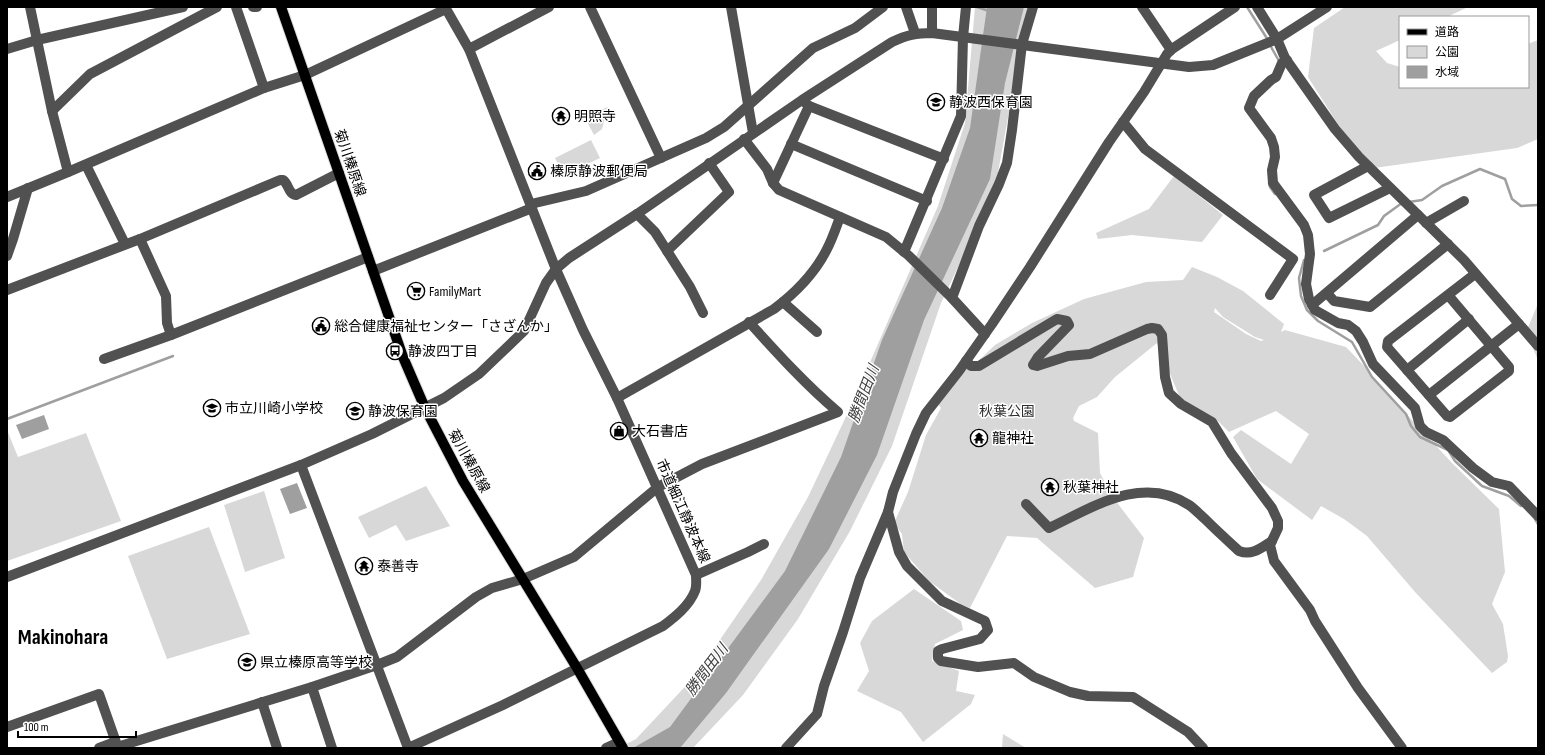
<svg xmlns="http://www.w3.org/2000/svg" width="1545" height="755" viewBox="0 0 1545 755" font-family="'Sofia Sans Condensed','Noto Sans JP',sans-serif">
<style>
.green{fill:#d8d8d8;fill-rule:evenodd}
.water{fill:#9f9f9f}
.lines{fill:none;stroke-linecap:round;stroke-linejoin:round}
.stream{stroke:#9f9f9f;stroke-width:2.5}
.major-casing{stroke:#dbdbdb;stroke-width:12}
.minor{stroke:#515151;stroke-width:10}
.major{stroke:#000;stroke-width:10}
.labels{text-anchor:middle;dominant-baseline:central;stroke-width:3;stroke-linejoin:round;paint-order:stroke}
.poi-label{font-size:14px;fill:#000;stroke:#fff;text-anchor:start}
.street-label{font-size:14px;fill:#000;stroke:#fff}
.park-label{font-size:14px;fill:#2f2f2f;stroke:#fff}
.water-label{font-size:15px;font-style:italic;fill:#404040;stroke:#fff}
.town-label{font-size:22px;font-weight:bold;fill:#000;stroke:#fff}
</style>
<rect width="100%" height="100%" fill="#fff"/>
<!-- green -->
<g class="green">
<polygon points="975,7 1028,7 995,189 941,303 892,446 850,531 798,619 743,695 693,748 618,748 636,739 695,676 761,580 808,497 851,406 938,206 965,123"/>
<polygon points="1345,7 1468,7 1447,17 1400,17 1400,40 1376,51 1387,63 1400,67 1400,87 1528,87 1528,44 1538,40 1538,139 1517,148 1374,168 1339,126 1308,77 1314,28"/>
<polygon points="608,107 602,129 594,135 584,116"/>
<polygon points="591,140 600,158 564,175 555,158"/>
<polygon points="1174,176 1223,215 1202,242 1132,235 1098,239 1096,233 1149,209"/>
<path d="M1192 267 1217 277 1243 291 1284 324 1281 332 1285 330 1346 347 1366 368 1372 377 1452 463 1499 509 1505 572 1492 604 1503 624 1508 656 1507 662 1492 673 1415 592 1367 536 1344 519 1321 506 1312 520 1257 479 1233 437 1241 430 1291 464 1309 434 1276 411 1229 432 1219 422 1181 400 1157 343 1115 377 1097 397 1079 406 1073 418 1074 421 1098 433 1100 473 1112 496 1144 538 1133 577 1095 588 1037 538 1007 536 970 608 962 605 929 581 904 552 902 534 894 523 908 492 926 435 941 408 935 401 959 371 973 366 995 345 1032 323 1084 299 1146 282 1183 280ZM1215 308 1223 317 1255 337 1264 340 1261 341 1246 334 1214 312Z"/>
<polygon points="1537,306 1538,306 1538,360 1526,332"/>
<polygon points="7,430 18,457 86,433 121,521 7,561"/>
<polygon points="426,486 450,526 406,541 396,525 369,538 358,517"/>
<polygon points="264,491 285,558 245,572 224,505"/>
<polygon points="209,527 250,634 167,659 128,556"/>
<polygon points="914,589 961,621 963,630 935,644 932,661 959,671 956,691 975,695 971,704 923,742 901,712 857,691 869,671 860,643 872,621"/>
<polygon points="1003,734 1026,748 1002,748"/>
</g>
<!-- water -->
<g class="water">
<polygon points="987,7 1024,7 1005,83 990,179 924,320 877,455 829,549 726,693 680,748 633,748 670,727 785,571 841,457 882,340 942,208 970,128"/>
<polygon points="44,415 49,429 22,439 16,425"/>
<polygon points="297,483 307,508 290,514 280,489"/>
</g>
<g class="lines">
<!-- stream -->
<g class="stream">
<polyline points="977,7 989,11"/>
<polyline points="1247,7 1268,40"/>
<polyline points="1270,45 1279,61"/>
<polyline points="1269,183 1270,187 1275,194"/>
<polyline points="1409,202 1422,200 1442,186 1480,169 1505,179 1512,199 1521,206 1538,205"/>
<polyline points="1324,251 1378,225 1384,216 1402,203"/>
<polyline points="1304,260 1299,278 1301,296 1307,310 1318,321 1352,342 1372,377 1406,414 1411,426 1420,437 1448,450 1455,461 1482,486 1509,496 1521,506"/>
<polyline points="7,419 173,356"/>
<polyline points="1535,519 1538,524"/>
</g>
<defs>
<polyline id="major" points="281,7 403,357 425,408 463,481 577,668 623,748"/>
</defs>
<!-- major casing -->
<use href="#major" class="major-casing"/>
<!-- minor -->
<g class="minor">
<polyline points="30,7 52,111 68,172"/>
<polyline points="236,7 264,88"/>
<polyline points="253,7 257,7"/>
<polyline points="590,7 661,158"/>
<polyline points="731,7 753,133"/>
<polyline points="906,7 915,33"/>
<polyline points="932,7 932,33"/>
<polyline points="1142,7 1171,50"/>
<polyline points="1257,7 1277,39 1285,58 1335,129 1359,157 1464,260 1538,346"/>
<polyline points="7,49 37,40 183,7"/>
<polyline points="469,49 549,7"/>
<polyline points="1287,60 1282,63 1276,77 1271,80 1254,96 1249,108 1271,138 1274,147 1275,157 1272,170 1273,183 1304,225 1308,235 1310,254 1306,284 1309,299 1315,310 1338,323 1348,325 1356,331 1363,342 1373,364 1415,408 1420,426 1426,432 1443,440 1473,468 1492,482 1509,486 1538,516"/>
<polyline points="809,106 944,159"/>
<polyline points="52,111 90,74 217,7"/>
<polyline points="1123,122 1145,149 1293,259 1270,295"/>
<polyline points="744,139 767,169 773,183 779,190 886,237 908,255 952,298 985,334"/>
<polyline points="791,144 927,201"/>
<polyline points="86,165 125,244"/>
<polyline points="1368,166 1314,195 1329,218 1390,188"/>
<polyline points="773,183 809,106 803,101"/>
<polyline points="7,197 68,172 264,88 305,75 446,9"/>
<polyline points="531,204 586,191 706,138 724,127 813,48 855,28 883,7"/>
<polyline points="637,214 655,232 690,287 703,313"/>
<polyline points="1426,223 1464,201"/>
<polyline points="140,239 166,296 167,323 171,335"/>
<polyline points="667,251 729,192 709,163"/>
<polyline points="904,252 961,116 963,37 966,7"/>
<polyline points="7,256 13,239 28,188"/>
<polyline points="373,271 532,208"/>
<path d="M7 290 140 239 280 180H283C289 184 288 194 296 195L339 173"/>
<polyline points="1327,293 1334,301 1370,307 1448,244"/>
<polyline points="1448,295 1509,367 1509,371 1450,417 1447,416 1387,347 1388,341 1475,274"/>
<polyline points="952,298 979,226 999,184 1007,163 1012,130 1022,44 1033,7"/>
<polyline points="783,302 817,332"/>
<polyline points="1312,305 1418,215"/>
<polyline points="104,359 171,335 368,257"/>
<polyline points="966,361 971,366 979,366 1057,319 1067,321 1069,325 1038,357 1033,365 1037,366 1068,356 1090,354 1147,329 1152,328 1158,329 1162,335 1165,377 1169,393 1181,404 1212,422 1231,453 1272,508 1278,521 1278,528 1270,545 1274,561 1310,610 1315,621 1358,688 1402,748"/>
<polyline points="1407,370 1469,319"/>
<polyline points="1429,395 1519,324"/>
<path d="M617 398 774 309C794 294 814 274 826 251 832 240 836 228 840 217"/>
<polyline points="301,465 408,748"/>
<path d="M1026 504 1049 528C1093 507 1143 474 1189 505 1195 509 1200 515 1205 519 1216 530 1227 540 1239 551 1252 556 1261 548 1272 541"/>
<polyline points="888,512 899,552 907,566 942,601 985,621 988,630 980,639 942,649 938,651 938,658 941,661 978,667 1014,663 1034,677 1070,692 1088,696 1133,697 1188,732 1203,748"/>
<polyline points="696,575 748,552 764,544"/>
<path d="M7 577 301 465 372 434 444 398 479 374 524 331 546 283 556 269 569 258 637 214 802 100 892 42C907 35 916 33 932 33L1189 67 1213 65 1277 39 1327 7"/>
<polyline points="312,687 332,748"/>
<polyline points="262,702 277,748"/>
<polyline points="7,727 99,694 118,748"/>
<path d="M117 747 312 687 377 665 397 657 476 597 492 588 523 579 574 557 658 487 702 464 838 412C806 385 777 353 749 322"/>
<polyline points="99,748 115,742"/>
<path d="M408 748 503 705 663 626C675 617 689 606 695 591 697 586 696 580 696 575L617 398 583 330 555 267 469 49 445 7"/>
<polyline points="606,748 619,742"/>
<polyline points="786,748 817,714 824,686 843,632 860,578 888,512 893,492 916,434 926,413 959,371 992,324 1030,267 1109,142 1144,92 1167,54 1172,49 1235,7"/>
</g>
<!-- major -->
<use href="#major" class="major"/>
</g>
<!-- icons -->
<defs>
<symbol id="school-ring" viewBox="-11 -11 22 22"><circle r="9.5" fill="#fff" stroke="#000" stroke-width="1.5"/><path d="M0-5L7-2L0 1L-7-2ZM-4 1L0 2.5L4 1V4Q0 6-4 4Z" fill="#000"/></symbol>
<symbol id="temple-ring" viewBox="-11 -11 22 22"><circle r="9.5" fill="#fff" stroke="#000" stroke-width="1.5"/><path d="M0-6L5-2H3V0L6.5 2.5H4V6H1.5V3h-3V6H-4V2.5H-6.5L-3 0V-2H-5Z" fill="#000"/></symbol>
<symbol id="civic-ring" viewBox="-11 -11 22 22"><circle r="9.5" fill="#fff" stroke="#000" stroke-width="1.5"/><path d="M-.6-6.5H3V-4.5H.6V-3L4-1V1h2V6H-6V1h2V-1L-.6-3ZM-1.2 2.5V6h2.4V2.5Z" fill="#000"/></symbol>
<symbol id="supermarket-ring" viewBox="-11 -11 22 22"><circle r="9.5" fill="#fff" stroke="#000" stroke-width="1.5"/><path d="M-6-5.5h2.5l.6 2H6L4.5 2H-2.5L-4.4-4H-6ZM-1.5 3.2a1.3 1.3 0 1 0 .1 0ZM3 3.2a1.3 1.3 0 1 0 .1 0Z" fill="#000"/></symbol>
<symbol id="bus-ring" viewBox="-11 -11 22 22"><circle r="9.5" fill="#fff" stroke="#000" stroke-width="1.5"/><path d="M-5-6H5V4H4V6H2V4H-2V6H-4V4H-5ZM-3.5-4V0h7V-4ZM-3.5 1.2v1.5H-2V1.2ZM2 1.2v1.5H3.5V1.2Z" fill="#000"/></symbol>
<symbol id="shop-ring" viewBox="-11 -11 22 22"><circle r="9.5" fill="#fff" stroke="#000" stroke-width="1.5"/><path d="M-5-2.5h2.3a2.7 3.5 0 0 1 5.4 0H5L5.5 6h-11ZM-1.5-2.5h3a1.5 2.3 0 0 0-3 0Z" fill="#000"/></symbol>
</defs>
<g fill-rule="evenodd">
<use href="#school-ring" x="926" y="92" width="20" height="20"/>
<use href="#temple-ring" x="551" y="106" width="20" height="20"/>
<use href="#civic-ring" x="527" y="161" width="20" height="20"/>
<use href="#supermarket-ring" x="406" y="281" width="20" height="20"/>
<use href="#civic-ring" x="311" y="316" width="20" height="20"/>
<use href="#bus-ring" x="385" y="341" width="20" height="20"/>
<use href="#school-ring" x="202" y="398" width="20" height="20"/>
<use href="#school-ring" x="345" y="401" width="20" height="20"/>
<use href="#shop-ring" x="609" y="421" width="20" height="20"/>
<use href="#temple-ring" x="969" y="428" width="20" height="20"/>
<use href="#temple-ring" x="1040" y="477" width="20" height="20"/>
<use href="#temple-ring" x="354" y="556" width="20" height="20"/>
<use href="#school-ring" x="237" y="652" width="20" height="20"/>
</g>
<g class="labels">
<!-- poi labels -->
<g class="poi-label">
<text x="949" y="102">静波西保育園</text>
<text x="574" y="116">明照寺</text>
<text x="550" y="171">榛原静波郵便局</text>
<text x="429" y="291">FamilyMart</text>
<text x="334" y="326">総合健康福祉センター「さざんか」</text>
<text x="408" y="351">静波四丁目</text>
<text x="225" y="408">市立川崎小学校</text>
<text x="368" y="411">静波保育園</text>
<text x="632" y="431">大石書店</text>
<text x="992" y="438">龍神社</text>
<text x="1063" y="487">秋葉神社</text>
<text x="377" y="566">泰善寺</text>
<text x="260" y="662">県立榛原高等学校</text>
</g>
<!-- street labels -->
<g class="street-label">
<text transform="translate(350 163) rotate(71)">菊川榛原線</text>
<text transform="translate(469 461) rotate(61)">菊川榛原線</text>
<text transform="translate(683 511) rotate(66)">市道細江静波本線</text>
</g>
<!-- park labels -->
<g class="park-label">
<text x="1007" y="411">秋葉公園</text>
</g>
<!-- water labels -->
<g class="water-label">
<text transform="translate(864 394) rotate(-69)">勝間田川</text>
<text transform="translate(707 670) rotate(-53)">勝間田川</text>
</g>
<!-- town labels -->
<g class="town-label">
<text x="63" y="637">Makinohara</text>
</g>
</g>
<!-- border -->
<rect width="1545" height="755" fill="none" stroke="#000000" stroke-width="16"/>
<!-- legend -->
<rect x="1399" y="16" width="130" height="72" fill="#ffffff" stroke="#999999"/>
<rect x="1407" y="29" width="20" height="6" fill="#000000" stroke="#999999"/>
<text x="1435" y="36" font-size="12" fill="#000000">道路</text>
<rect x="1407" y="46" width="20" height="12" fill="#d8d8d8" stroke="#999999"/>
<text x="1435" y="56" font-size="12" fill="#000000">公園</text>
<rect x="1407" y="66" width="20" height="12" fill="#9f9f9f" stroke="#999999"/>
<text x="1435" y="76" font-size="12" fill="#000000">水域</text>
<!-- scale -->
<path d="M18 731v6h118v-6" fill="none" stroke="#000000" stroke-width="2"/>
<text x="24" y="731" font-size="12" fill="#000000" stroke="#ffffff" stroke-width="3" paint-order="stroke">100 m</text>
</svg>
